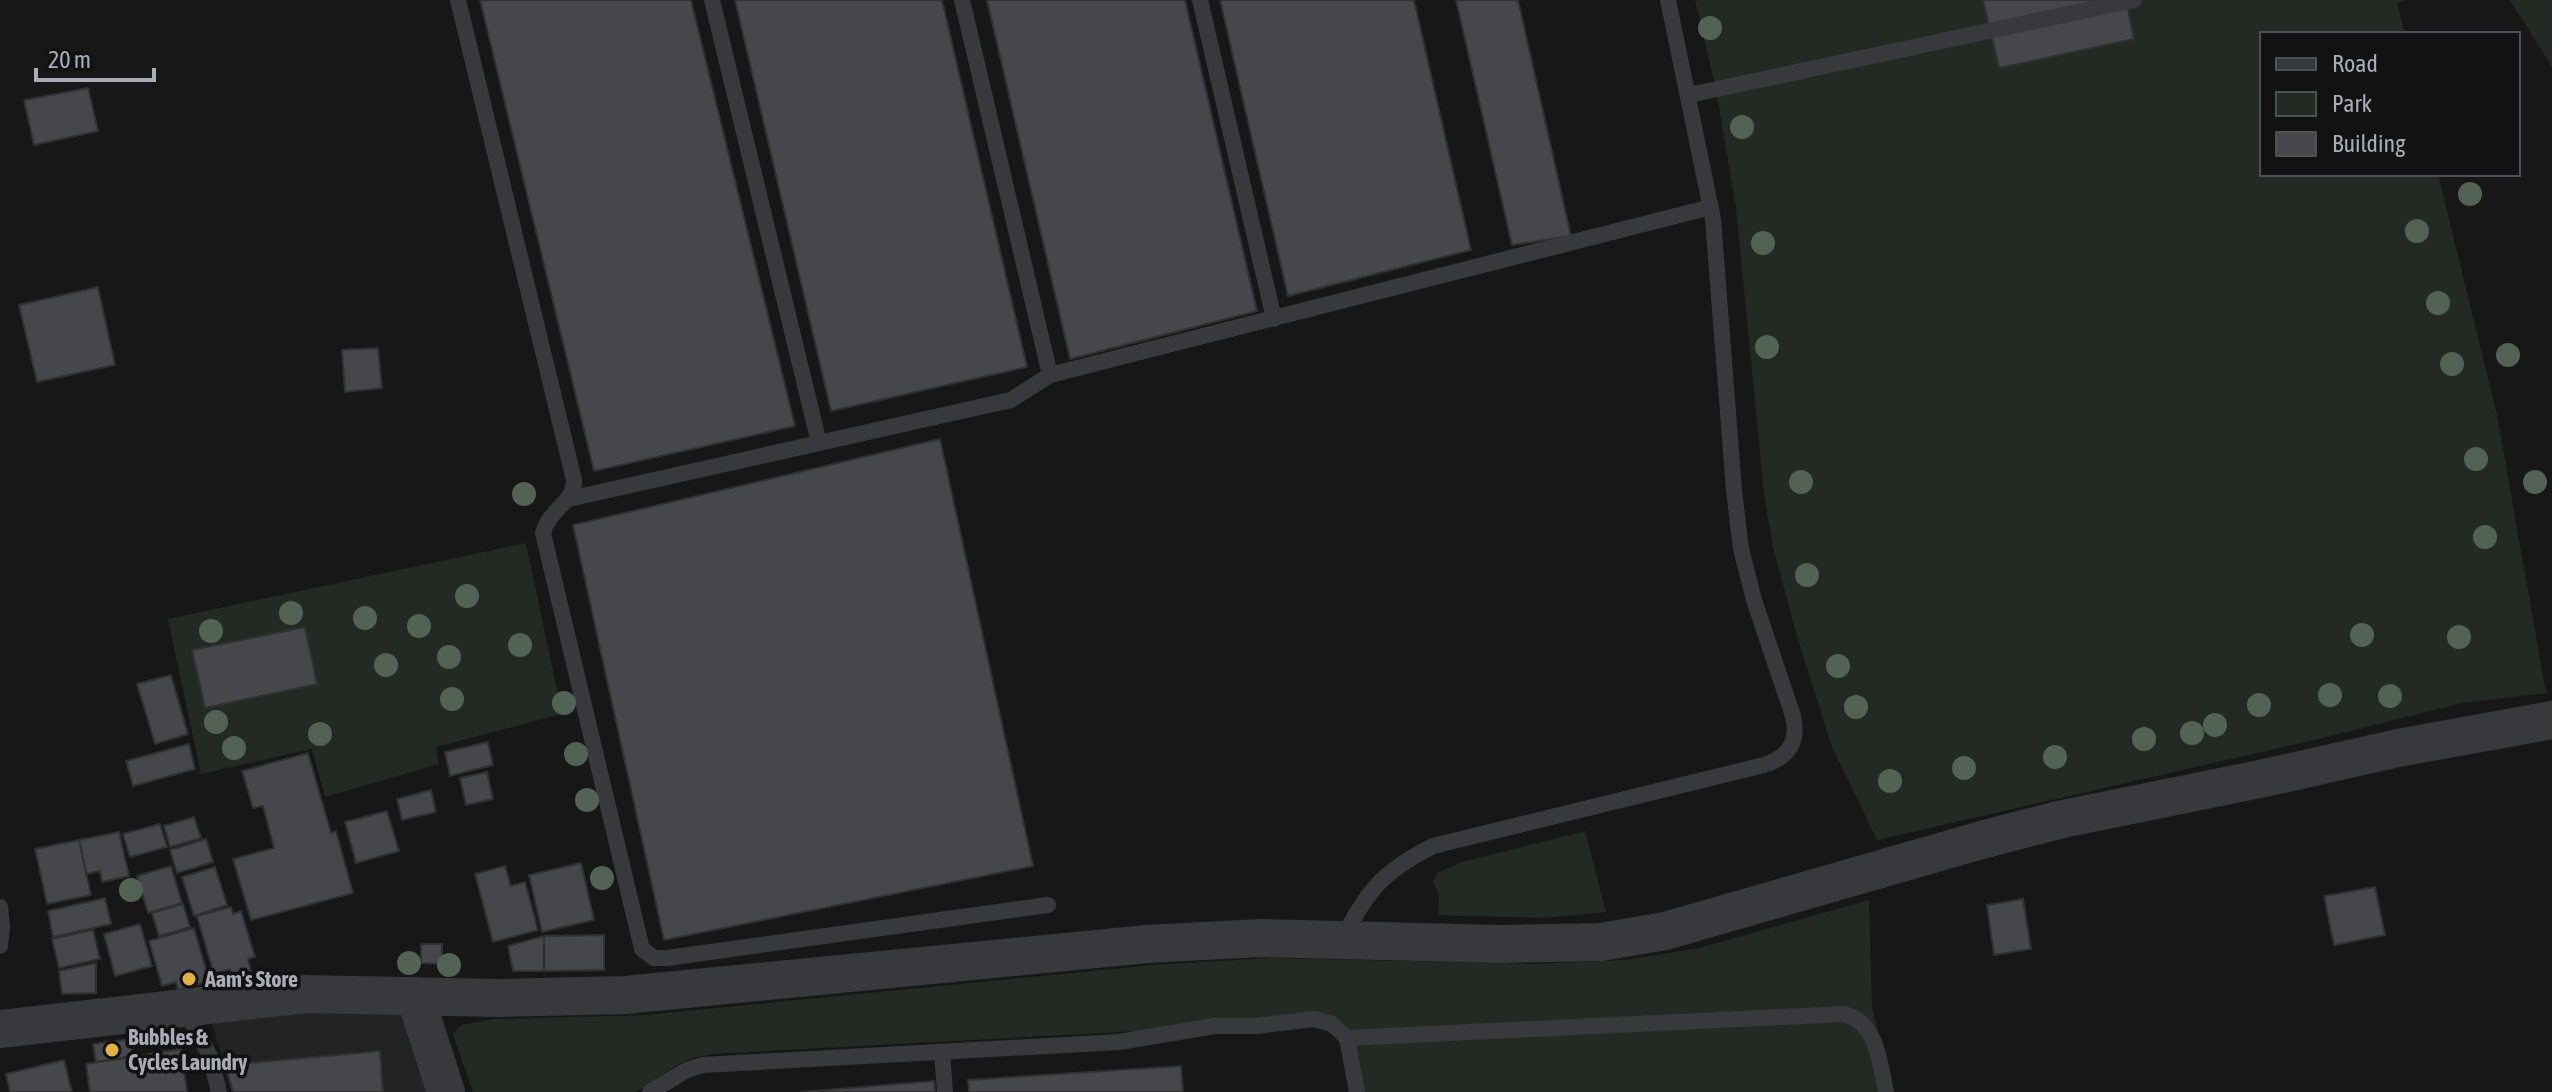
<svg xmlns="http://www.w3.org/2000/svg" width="2552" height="1092" viewBox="0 0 2552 1092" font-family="'Asap Condensed',sans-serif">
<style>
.built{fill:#232325}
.green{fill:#232a24}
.building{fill:#46474b;stroke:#313134;stroke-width:2}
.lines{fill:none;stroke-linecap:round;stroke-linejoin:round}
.service{stroke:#38393d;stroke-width:16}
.tertiary{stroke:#38393d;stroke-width:38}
.tree{fill:#526254}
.poi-dot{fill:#e2b245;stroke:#121213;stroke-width:3}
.labels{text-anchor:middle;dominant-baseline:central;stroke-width:7;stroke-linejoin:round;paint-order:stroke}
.poi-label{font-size:22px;font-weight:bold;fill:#aaadb7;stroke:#121213;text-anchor:start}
</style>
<rect width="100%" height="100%" fill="#171718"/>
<!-- built -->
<polygon class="built" points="413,998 445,1092 233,1092 207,1007"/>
<!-- green -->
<g class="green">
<polygon points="1695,0 2407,0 2397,3 2405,34 2262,34 2262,174 2438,174 2497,415 2546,693 2463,703 2327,737 1877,840 1832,747 1797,636 1773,548 1764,493 1736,208 1716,89"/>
<polygon points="2510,0 2552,0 2552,67"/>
<polygon points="526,543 562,714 436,747 439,764 325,797 312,749 201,774 168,619"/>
<polygon points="1585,831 1606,912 1543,918 1438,915 1439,895 1433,882 1437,873 1462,862"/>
<polygon points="1869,900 1872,1007 1893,1092 1353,1092 1344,1026 1138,1031 712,1054 692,1058 679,1064 636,1092 473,1092 453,1034 461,1025 494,1019 645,1015 1153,965 1271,958 1534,964 1625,960 1699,948"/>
</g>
<!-- building -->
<g class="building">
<polygon points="480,0 691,0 795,426 594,471"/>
<polygon points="735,0 942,0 1027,367 831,411"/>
<polygon points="987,0 1185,0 1257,311 1070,359"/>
<polygon points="1220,0 1414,0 1471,250 1288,296"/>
<polygon points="1456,0 1518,0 1571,236 1512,245"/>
<polygon points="1983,0 2126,0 2134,39 1999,68"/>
<polygon points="88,88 98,131 34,145 24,100"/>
<polygon points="98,287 115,365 37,382 19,305"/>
<polygon points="378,348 382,388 345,392 342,350"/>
<polygon points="940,439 1033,866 664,940 573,525"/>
<polygon points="305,627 317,684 205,708 192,650"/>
<polygon points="171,675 188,734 155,744 137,684"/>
<polygon points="488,742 493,765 450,776 445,752"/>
<polygon points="189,744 195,769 133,786 126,761"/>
<polygon points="308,753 331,833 336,831 353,893 251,920 233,859 274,848 263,806 253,808 242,771"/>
<polygon points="487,772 493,799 466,805 460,778"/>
<polygon points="431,790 436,812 402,820 397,799"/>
<polygon points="387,811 399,851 356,863 345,822"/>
<polygon points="194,817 201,838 170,847 164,826"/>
<polygon points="160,824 167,847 130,857 123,834"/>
<polygon points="119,832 129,876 102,882 100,871 86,874 79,840"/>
<polygon points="206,839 213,862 177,873 170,850"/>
<polygon points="79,840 91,895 47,904 35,849"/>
<polygon points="581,863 594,920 542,932 529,875"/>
<polygon points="171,866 182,903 148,913 137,876"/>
<polygon points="505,866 511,886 525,882 538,930 493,942 475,874"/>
<polygon points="215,867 227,905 194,916 182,877"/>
<polygon points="2375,887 2385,935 2334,945 2324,896"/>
<polygon points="105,898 111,924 53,937 48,911"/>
<polygon points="2023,899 2031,949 1994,955 1987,905"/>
<polygon points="183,904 190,927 159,936 152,913"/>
<polygon points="231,907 233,914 241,911 255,957 248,959 251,971 233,976 230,969 214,974 197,916"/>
<polygon points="140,924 152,966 115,976 104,934"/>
<polygon points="194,928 207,973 204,975 206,982 178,990 176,982 162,986 149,941"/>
<polygon points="93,930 100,959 59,968 52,939"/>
<polygon points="604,935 604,970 544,971 544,936"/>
<polygon points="544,936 544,971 513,971 508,946"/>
<polygon points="421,944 442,944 442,964 421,963"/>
<polygon points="96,963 96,993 62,994 59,971"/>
<polygon points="130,1039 133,1056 96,1062 93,1044"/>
<polygon points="181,1049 187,1092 90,1092 86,1064"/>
<polygon points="380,1051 383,1092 233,1092 225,1065"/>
<polygon points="64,1060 72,1092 10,1092 6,1074"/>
<polygon points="1181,1066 1183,1092 969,1092 968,1080"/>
<polygon points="934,1081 935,1092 800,1092"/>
</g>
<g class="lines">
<!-- service -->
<g class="service">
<path d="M458 0 574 480C575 502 550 508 543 533L642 949 654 958H667L1048 905"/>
<polyline points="712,0 819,443"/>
<polyline points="962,0 1050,375"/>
<polyline points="1200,0 1274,319"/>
<polyline points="1689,95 2134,0"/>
<polyline points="569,499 1011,400 1050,375 1711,207"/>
<polyline points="0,907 2,927 0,946"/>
<path d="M1342 939C1369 889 1382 872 1433 846L1764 765C1789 757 1799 742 1793 716L1754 600 1741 549 1734 490 1713 219 1668 0"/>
<polyline points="185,1010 210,1056 219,1092"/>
<path d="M1347 1038 1843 1014C1877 1020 1880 1064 1886 1092"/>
<polyline points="942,1052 945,1092"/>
<polyline points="650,1092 687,1070 703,1065 1119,1042 1215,1026 1256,1026 1314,1019 1332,1024 1347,1038 1357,1092"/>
</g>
<!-- tertiary -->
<g class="tertiary">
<polyline points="415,996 446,1092"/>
<polyline points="0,1029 306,994 499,998 625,995 1147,944 1261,938 1499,944 1601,942 1665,931 1985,839 2063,819 2260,779 2398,748 2552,720"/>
</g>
</g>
<!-- trees -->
<g class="tree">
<circle cx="1710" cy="28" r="12"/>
<circle cx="1742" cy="127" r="12"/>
<circle cx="2470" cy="194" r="12"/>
<circle cx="2417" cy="231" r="12"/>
<circle cx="1763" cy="243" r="12"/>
<circle cx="2438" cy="303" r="12"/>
<circle cx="1767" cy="347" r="12"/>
<circle cx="2508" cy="355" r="12"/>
<circle cx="2452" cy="364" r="12"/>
<circle cx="2476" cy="459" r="12"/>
<circle cx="1801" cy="482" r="12"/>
<circle cx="2535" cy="482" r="12"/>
<circle cx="524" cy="494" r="12"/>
<circle cx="2485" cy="537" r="12"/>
<circle cx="1807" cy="575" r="12"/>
<circle cx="467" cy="596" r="12"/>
<circle cx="291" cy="613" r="12"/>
<circle cx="365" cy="618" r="12"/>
<circle cx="419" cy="626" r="12"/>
<circle cx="211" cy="631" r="12"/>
<circle cx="2362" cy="635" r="12"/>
<circle cx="2459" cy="637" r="12"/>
<circle cx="520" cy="645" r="12"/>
<circle cx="449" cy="657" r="12"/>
<circle cx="386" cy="665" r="12"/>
<circle cx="1838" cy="666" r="12"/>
<circle cx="2330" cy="695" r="12"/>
<circle cx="2390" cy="696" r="12"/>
<circle cx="452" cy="699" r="12"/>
<circle cx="564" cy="703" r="12"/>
<circle cx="2259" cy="705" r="12"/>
<circle cx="1856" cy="707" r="12"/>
<circle cx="216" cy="722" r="12"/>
<circle cx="2215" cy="725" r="12"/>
<circle cx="2192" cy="733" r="12"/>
<circle cx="320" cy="734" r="12"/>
<circle cx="2144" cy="739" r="12"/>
<circle cx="234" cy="748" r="12"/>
<circle cx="576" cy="754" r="12"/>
<circle cx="2055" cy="757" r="12"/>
<circle cx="1964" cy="768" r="12"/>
<circle cx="1890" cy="781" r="12"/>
<circle cx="587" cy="800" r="12"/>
<circle cx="602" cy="878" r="12"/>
<circle cx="131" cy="890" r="12"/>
<circle cx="409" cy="963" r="12"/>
<circle cx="449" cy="965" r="12"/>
</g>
<!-- markers -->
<g class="poi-dot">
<circle cx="189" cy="979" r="8"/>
<circle cx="112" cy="1050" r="8"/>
</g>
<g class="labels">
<!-- poi labels -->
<g class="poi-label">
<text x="205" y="979">Aam's Store</text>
<text x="128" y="1037">Bubbles &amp;<tspan x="128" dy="25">Cycles Laundry</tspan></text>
</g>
</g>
<!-- legend -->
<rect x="2260" y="32" width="260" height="144" fill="#121213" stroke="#4f5055" stroke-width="2"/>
<rect x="2276" y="58" width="40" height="12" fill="#38393d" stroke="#4f5055" stroke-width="2"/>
<text x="2332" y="72" font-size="24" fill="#aaadb7">Road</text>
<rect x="2276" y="92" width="40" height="24" fill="#232a24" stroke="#4f5055" stroke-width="2"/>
<text x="2332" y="112" font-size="24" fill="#aaadb7">Park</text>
<rect x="2276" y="132" width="40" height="24" fill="#46474b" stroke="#4f5055" stroke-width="2"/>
<text x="2332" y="152" font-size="24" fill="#aaadb7">Building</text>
<!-- scale -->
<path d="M36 68v12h118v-12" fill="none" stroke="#aaadb7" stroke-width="4"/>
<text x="48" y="68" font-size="24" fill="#aaadb7" stroke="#121213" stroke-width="6" paint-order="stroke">20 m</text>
</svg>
